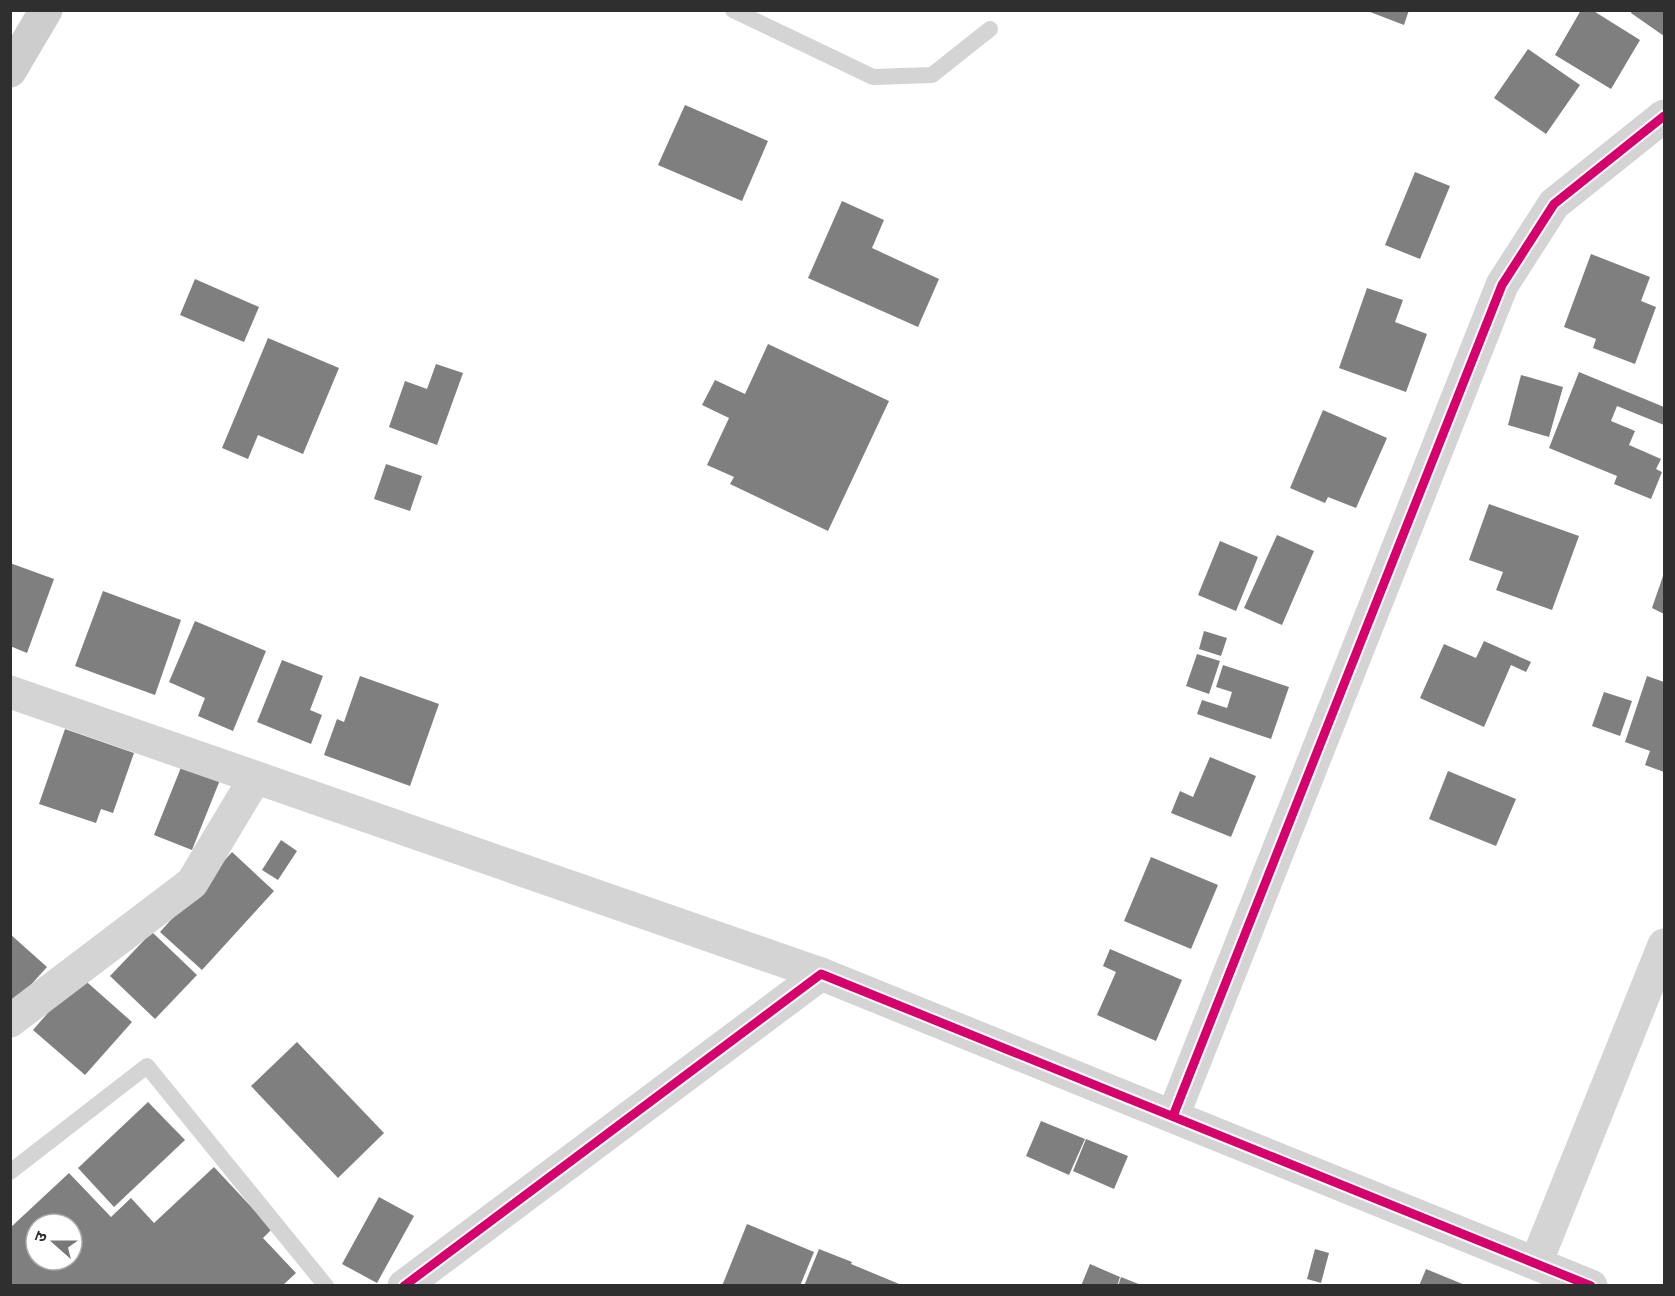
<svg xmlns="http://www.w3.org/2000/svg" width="1675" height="1296" viewBox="0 0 1675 1296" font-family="'Fira Sans','Noto Sans Devanagari',sans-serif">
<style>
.building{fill:#7f7f7f;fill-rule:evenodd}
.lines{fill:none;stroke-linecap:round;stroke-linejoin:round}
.lane{stroke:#d4d4d4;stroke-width:16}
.street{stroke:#d4d4d4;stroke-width:33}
.secondary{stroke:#cdcdcd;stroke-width:33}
.cycleway-casing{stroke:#fff;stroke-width:13}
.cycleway{stroke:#d6006c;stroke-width:9}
</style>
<rect width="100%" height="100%" fill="#fff"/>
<!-- building -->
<g class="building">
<polygon points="1365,10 1409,10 1404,25"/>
<polygon points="1581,10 1592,10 1640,40 1611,89 1555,55"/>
<polygon points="1632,10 1664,10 1664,36 1631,13"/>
<polygon points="1528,49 1580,85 1546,134 1494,98"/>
<polygon points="685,105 768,141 742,201 658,165"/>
<polygon points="1415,172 1450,186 1420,259 1385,245"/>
<polygon points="842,201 884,220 872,248 939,279 918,327 808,278"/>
<polygon points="1591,254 1650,277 1641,301 1656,307 1635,364 1593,348 1596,339 1564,327"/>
<polygon points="195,279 259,307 244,342 180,315"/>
<polygon points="1367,288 1403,300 1395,322 1427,334 1406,392 1339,368"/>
<polygon points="268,338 339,368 303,454 258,435 248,459 222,448"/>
<polygon points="768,344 889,401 828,531 730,484 734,477 707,465 729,418 702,405 715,380 745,394"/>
<polygon points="436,364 463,373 437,445 389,427 405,381 427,389"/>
<polygon points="1579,372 1664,407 1664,425 1617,406 1611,421 1635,431 1629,445 1661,459 1656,469 1662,472 1651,499 1614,484 1617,476 1549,448"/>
<polygon points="1521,375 1563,387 1549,437 1508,425"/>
<polygon points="1323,410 1387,438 1356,508 1328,497 1325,503 1290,488"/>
<polygon points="386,464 422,476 410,511 374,499"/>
<polygon points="1489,504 1579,536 1552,610 1496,590 1503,572 1469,560"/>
<polygon points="1277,535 1314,551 1282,625 1244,608"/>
<polygon points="1220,541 1258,557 1236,611 1198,595"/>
<polygon points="10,563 54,579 27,653 10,646"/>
<polygon points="1664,573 1664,614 1652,608"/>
<polygon points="103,591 181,620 155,695 75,666"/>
<polygon points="195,621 266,651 233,731 198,716 205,698 169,682"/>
<polygon points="1204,631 1227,638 1221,656 1199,649"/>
<polygon points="1484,641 1531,662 1526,672 1511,665 1484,727 1420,698 1444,644 1476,658"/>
<polygon points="1197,654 1220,661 1209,694 1186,686"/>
<polygon points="282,660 323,676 310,710 322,715 311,744 257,722"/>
<polygon points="1223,665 1289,687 1271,739 1197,714 1202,700 1227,708 1232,692 1216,687"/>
<polygon points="360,676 439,704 410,786 324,755 337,719 344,722"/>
<polygon points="1647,676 1664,682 1664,772 1645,765 1650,751 1625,742"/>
<polygon points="1604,692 1632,701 1620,736 1592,726"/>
<polygon points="65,729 134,753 113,813 101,809 96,823 39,804"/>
<polygon points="1210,757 1256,776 1231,837 1171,813 1180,791 1193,797"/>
<polygon points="182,765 220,780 192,850 154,835"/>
<polygon points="1448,771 1516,799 1496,846 1429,819"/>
<polygon points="281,840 297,851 278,880 262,870"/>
<polygon points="232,852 274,891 202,970 160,932"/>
<polygon points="1151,857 1218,885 1191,949 1124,921"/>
<polygon points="152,932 197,975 155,1019 110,976"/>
<polygon points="10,934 47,967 10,1008"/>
<polygon points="1110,949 1182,980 1156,1041 1097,1015 1116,972 1103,966"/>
<polygon points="80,976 132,1022 85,1075 33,1030"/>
<polygon points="297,1042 384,1133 338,1178 251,1086"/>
<polygon points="148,1102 185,1140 114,1207 78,1168"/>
<polygon points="1041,1121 1085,1139 1069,1175 1026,1156"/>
<polygon points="1086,1139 1128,1156 1114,1189 1073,1171"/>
<path d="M214 1167 272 1229 263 1238 296 1273 282 1286H10V1228L69 1173 111 1217 131 1198 154 1223ZM36 1224H72V1260H36Z"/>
<polygon points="379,1197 414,1216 377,1283 342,1264"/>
<polygon points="747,1224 814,1252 800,1286 722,1286"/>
<polygon points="819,1249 852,1262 851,1264 904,1286 804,1286"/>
<polygon points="1315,1249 1329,1253 1321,1283 1307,1279"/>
<polygon points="1090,1264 1120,1277 1117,1286 1081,1286"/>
<polygon points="1426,1269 1465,1285 1465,1286 1419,1286"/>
<polygon points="1121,1277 1141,1285 1141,1286 1118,1286"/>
</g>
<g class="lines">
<!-- lane -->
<g class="lane">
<polyline points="733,10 873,77 932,75 990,29"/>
<polyline points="10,1172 147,1066 326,1286"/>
</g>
<!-- street -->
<g class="street">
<polyline points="10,692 821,974"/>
<polyline points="10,1021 192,883 255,778"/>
<polyline points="1173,1116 1502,285 1554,204 1664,116"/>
<polyline points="1536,1263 1664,945"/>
<polyline points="404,1286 821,974 1591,1286"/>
</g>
<!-- secondary -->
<polyline class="secondary" points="10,71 46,10"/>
<defs>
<g id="cycleway">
<polyline points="1173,1116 1502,285 1554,204 1664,116"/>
<polyline points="404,1286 821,974 1591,1286"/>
</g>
</defs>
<!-- cycleway casing -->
<use href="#cycleway" class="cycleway-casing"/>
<!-- cycleway -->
<use href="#cycleway" class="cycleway"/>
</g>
<!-- border -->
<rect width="1675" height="1296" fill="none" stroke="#2f2f2f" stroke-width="24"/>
<!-- north arrow -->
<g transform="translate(54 1242) rotate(291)"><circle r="28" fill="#ffffff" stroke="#acacac" stroke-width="1.5"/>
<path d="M0-4.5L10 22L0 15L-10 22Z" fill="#787878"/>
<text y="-9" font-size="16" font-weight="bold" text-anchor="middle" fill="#2f2f2f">उ</text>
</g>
</svg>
